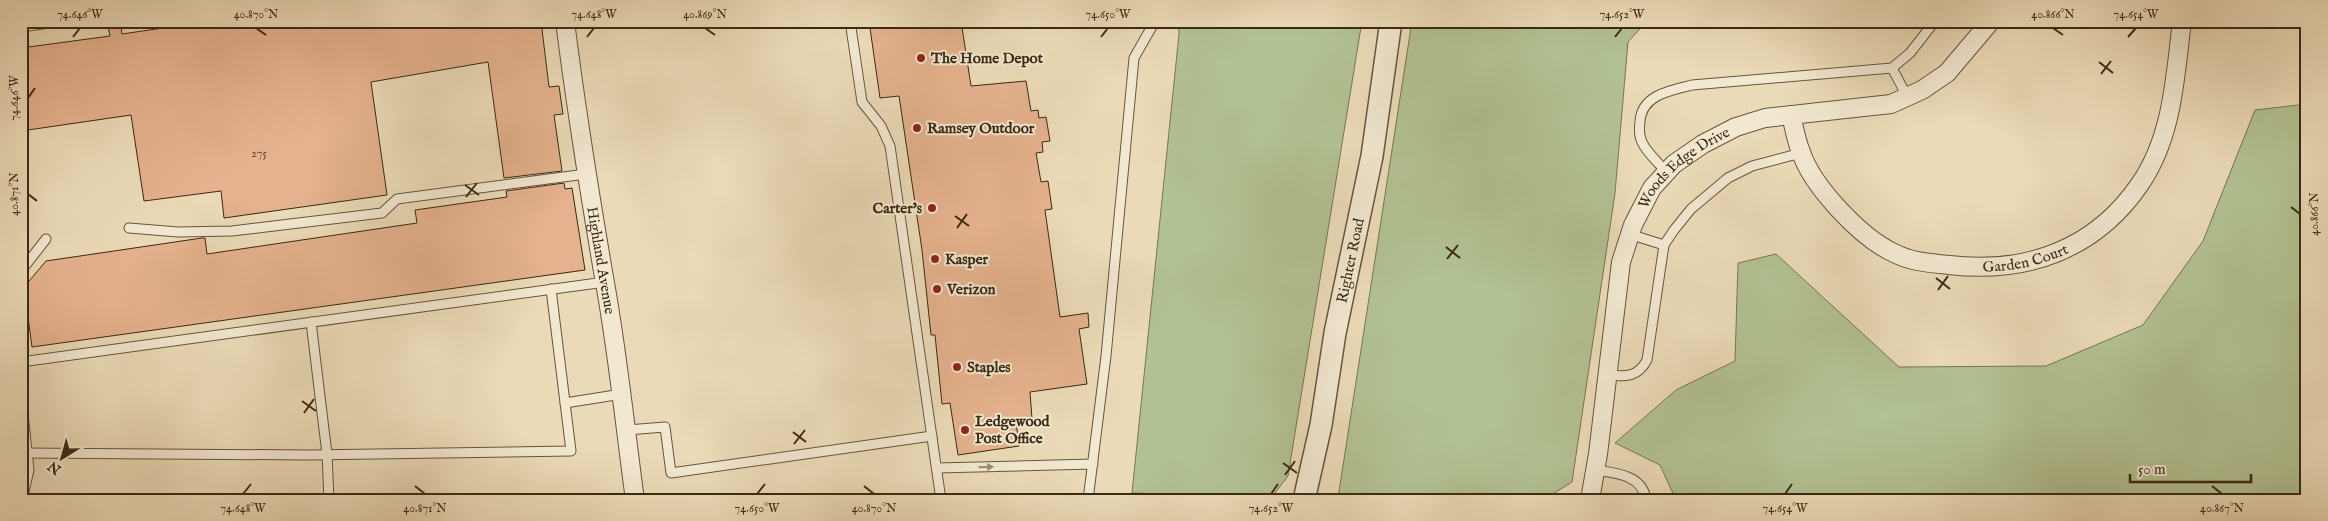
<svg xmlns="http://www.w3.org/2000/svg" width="2328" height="521" viewBox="0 0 2328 521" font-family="'IM FELL English',serif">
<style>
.green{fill:#b2c192;stroke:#767652}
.building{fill:#e5b18e;stroke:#3a2a13}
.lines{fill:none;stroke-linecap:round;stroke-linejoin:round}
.service-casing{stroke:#66563c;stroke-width:11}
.minor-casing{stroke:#66563c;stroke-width:20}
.tertiary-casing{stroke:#66563c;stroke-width:24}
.service{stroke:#f2e7d0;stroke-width:9}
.minor{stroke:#f2e7d0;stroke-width:18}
.tertiary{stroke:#f2e7d0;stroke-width:21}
.oneway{fill:#968872}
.ticks{fill:none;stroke:#3a2a13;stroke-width:2}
.poi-dot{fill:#8f2418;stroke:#f2e7d0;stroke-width:2}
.labels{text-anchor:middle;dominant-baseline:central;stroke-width:4;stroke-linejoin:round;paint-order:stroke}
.number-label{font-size:12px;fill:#654c32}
.poi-label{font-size:15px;font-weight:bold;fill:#3a2a13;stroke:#f2e7d0;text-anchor:start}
.street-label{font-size:15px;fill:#3a2a13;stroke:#f2e7d0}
.neatline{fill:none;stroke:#3a2a13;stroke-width:2}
.ticks-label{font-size:12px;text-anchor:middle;fill:#3a2a13}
</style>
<rect width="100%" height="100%" fill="#ebdab7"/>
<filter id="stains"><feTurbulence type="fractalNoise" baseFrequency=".004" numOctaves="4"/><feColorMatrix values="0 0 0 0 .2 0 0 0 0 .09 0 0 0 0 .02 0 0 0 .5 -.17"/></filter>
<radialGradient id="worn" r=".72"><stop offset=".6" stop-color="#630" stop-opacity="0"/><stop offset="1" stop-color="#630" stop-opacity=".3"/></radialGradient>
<!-- green -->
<g class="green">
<polygon points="1178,21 1362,21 1288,476 1272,497 1132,493 1179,34"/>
<polygon points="1412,21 1647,21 1628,42 1615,193 1572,482 1543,500 1338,498"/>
<polygon points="2307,104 2307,500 1676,500 1660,465 1615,443 1676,390 1735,361 1738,263 1776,254 1899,367 2046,366 2143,325 2203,241 2255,110"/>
</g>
<!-- building -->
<g class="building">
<polygon points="190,21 541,21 549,87 559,86 563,114 554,115 562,171 504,178 488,62 371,82 387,195 224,218 221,191 144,201 131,115 21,131 21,48 110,36 108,27 121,25 122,34 190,24"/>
<polygon points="869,21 961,21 971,86 1026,81 1031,111 1038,110 1039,118 1046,117 1050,141 1042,142 1043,152 1036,153 1041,182 1048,181 1052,209 1045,210 1060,317 1088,313 1089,327 1079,329 1087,384 1030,392 1032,419 1016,421 1019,446 958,455 950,403 942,404 935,335 931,335 922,250 899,96 880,98"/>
<polygon points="564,183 565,189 572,188 585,270 32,347 24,287 46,261 202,238 205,238 207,254 417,223 415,210 507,197 506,191"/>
</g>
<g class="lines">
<defs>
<g id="service">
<polyline points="850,21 862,102 881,126 890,146 941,500"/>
<polyline points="21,27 64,21"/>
<polyline points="1892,68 1907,96"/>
<path d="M1666 172C1659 163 1646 152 1642 142 1639 136 1639 129 1640 122 1641 95 1671 90 1692 85L1892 68 1910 53 1935 21"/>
<polyline points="129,228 178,232 232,231 382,213 397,199 586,174"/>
<polyline points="1629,234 1664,245"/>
<polyline points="21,271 46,239"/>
<polyline points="311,322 327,454 329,500"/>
<polyline points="21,362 605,282"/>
<path d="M1608 375C1626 377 1638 377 1647 360L1664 245 1674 230 1691 209 1728 178 1752 166 1801 153"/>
<polyline points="21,395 29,470 22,500"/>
<polyline points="565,403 622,394"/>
<polyline points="627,430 665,427 671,473 932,436"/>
<polyline points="21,453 309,455 571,451 551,289"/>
<polyline points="937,468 1093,464"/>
<path d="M1595 470C1616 473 1643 475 1646 500"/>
<polyline points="1088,500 1106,356 1134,58 1155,21"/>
</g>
<g id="minor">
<path id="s1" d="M565 21C576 109 590 196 605 283 618 355 625 427 635 500"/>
<path id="s2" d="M1791 115C1794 127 1796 140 1801 152 1812 186 1861 238 1894 253 1911 262 1930 263 1949 265 2026 274 2095 250 2140 184 2173 136 2175 77 2182 21"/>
<path id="s3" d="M1590 500 1598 454 1621 262 1633 225 1652 188 1674 164 1703 144 1736 127 1765 118 1891 104 1922 90 1947 73 1991 21"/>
</g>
<g id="tertiary">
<path id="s4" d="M1304 500 1321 425 1335 333 1372 156 1391 21"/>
</g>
</defs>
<!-- service casing -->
<use href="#service" class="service-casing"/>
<!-- minor casing -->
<use href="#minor" class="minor-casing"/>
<!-- tertiary casing -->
<use href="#tertiary" class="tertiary-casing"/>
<!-- service -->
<use href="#service" class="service"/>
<!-- minor -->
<use href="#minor" class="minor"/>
<!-- tertiary -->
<use href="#tertiary" class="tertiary"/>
</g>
<!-- one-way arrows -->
<defs><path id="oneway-solid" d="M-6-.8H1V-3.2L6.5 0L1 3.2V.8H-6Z" transform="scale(1.25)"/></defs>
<use class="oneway" href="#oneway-solid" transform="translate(986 467) rotate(-1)"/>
<!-- ticks -->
<path class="ticks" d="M256 28 266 35M705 28 715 35M2053 28 2063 35M73 37 80 28M587 37 594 28M1101 37 1108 28M1615 37 1622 28M2128 37 2136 28M2099 62 2113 73M2101 74 2111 61M28 98 35 88M465 185 479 195M28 194 37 201M466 197 477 183M2291 207 2300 214M955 216 969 226M957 228 967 214M1446 247 1460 258M1447 259 1458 245M1936 278 1950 289M1938 290 1948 276M302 401 316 411M304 413 314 399M793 432 806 442M794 444 805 430M1283 463 1297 473M1285 475 1295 461M415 486 425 494M864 486 874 494M2212 486 2222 494M243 494 251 484M757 494 765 484M1271 494 1278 484M1785 494 1792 484"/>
<!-- markers -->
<g class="poi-dot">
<circle cx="921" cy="58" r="5"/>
<circle cx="917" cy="128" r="5"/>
<circle cx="932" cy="208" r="5"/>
<circle cx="935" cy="259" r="5"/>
<circle cx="937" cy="289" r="5"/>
<circle cx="957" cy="367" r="5"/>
<circle cx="965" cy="430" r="5"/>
</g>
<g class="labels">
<!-- number labels -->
<g class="number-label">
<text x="259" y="153">275</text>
</g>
<!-- poi labels -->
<g class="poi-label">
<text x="931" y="58">The Home Depot</text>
<text x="927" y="128">Ramsey Outdoor</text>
<text x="922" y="208" text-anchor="end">Carter's</text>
<text x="945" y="259">Kasper</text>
<text x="947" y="289">Verizon</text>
<text x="967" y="367">Staples</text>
<text x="975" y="421">Ledgewood<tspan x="975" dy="17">Post Office</tspan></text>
</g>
<!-- street labels -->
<g class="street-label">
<text stroke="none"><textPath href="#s3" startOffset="358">Woods Edge Drive</textPath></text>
<text stroke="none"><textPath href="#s2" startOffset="312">Garden Court</textPath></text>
<text stroke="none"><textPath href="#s1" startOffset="242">Highland Avenue</textPath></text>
<text stroke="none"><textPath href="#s4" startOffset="244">Righter Road</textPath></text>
</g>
</g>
<!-- margin -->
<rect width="2328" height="521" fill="none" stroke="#ebdab7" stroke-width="55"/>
<!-- north arrow -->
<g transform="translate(62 458) rotate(217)" stroke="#f2e7d0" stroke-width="4" paint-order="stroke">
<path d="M0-4L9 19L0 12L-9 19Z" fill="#3a2a13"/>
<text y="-8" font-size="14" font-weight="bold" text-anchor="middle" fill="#3a2a13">N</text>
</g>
<!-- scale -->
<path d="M2130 474v8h121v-8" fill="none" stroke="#3a2a13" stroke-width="2.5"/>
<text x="2138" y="474" font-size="15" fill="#3a2a13" stroke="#f2e7d0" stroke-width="4" paint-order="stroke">50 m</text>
<rect x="28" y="28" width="2272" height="466" class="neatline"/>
<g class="ticks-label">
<text x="80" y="18">74.646°W</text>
<text x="256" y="18">40.870°N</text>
<text x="594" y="18">74.648°W</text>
<text x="705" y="18">40.869°N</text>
<text x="1108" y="18">74.650°W</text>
<text x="1622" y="18">74.652°W</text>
<text x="2053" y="18">40.866°N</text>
<text x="2136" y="18">74.654°W</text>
<text transform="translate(14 98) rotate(-90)" y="4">74.646°W</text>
<text transform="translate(14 194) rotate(-90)" y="4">40.871°N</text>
<text transform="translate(2314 214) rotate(-90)" y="4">40.866°N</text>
<text x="243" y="512">74.648°W</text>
<text x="425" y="512">40.871°N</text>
<text x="757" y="512">74.650°W</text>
<text x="874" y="512">40.870°N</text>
<text x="1271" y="512">74.652°W</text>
<text x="1785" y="512">74.654°W</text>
<text x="2222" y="512">40.867°N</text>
</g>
<rect width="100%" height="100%" filter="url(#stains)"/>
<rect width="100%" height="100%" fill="url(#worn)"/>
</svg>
